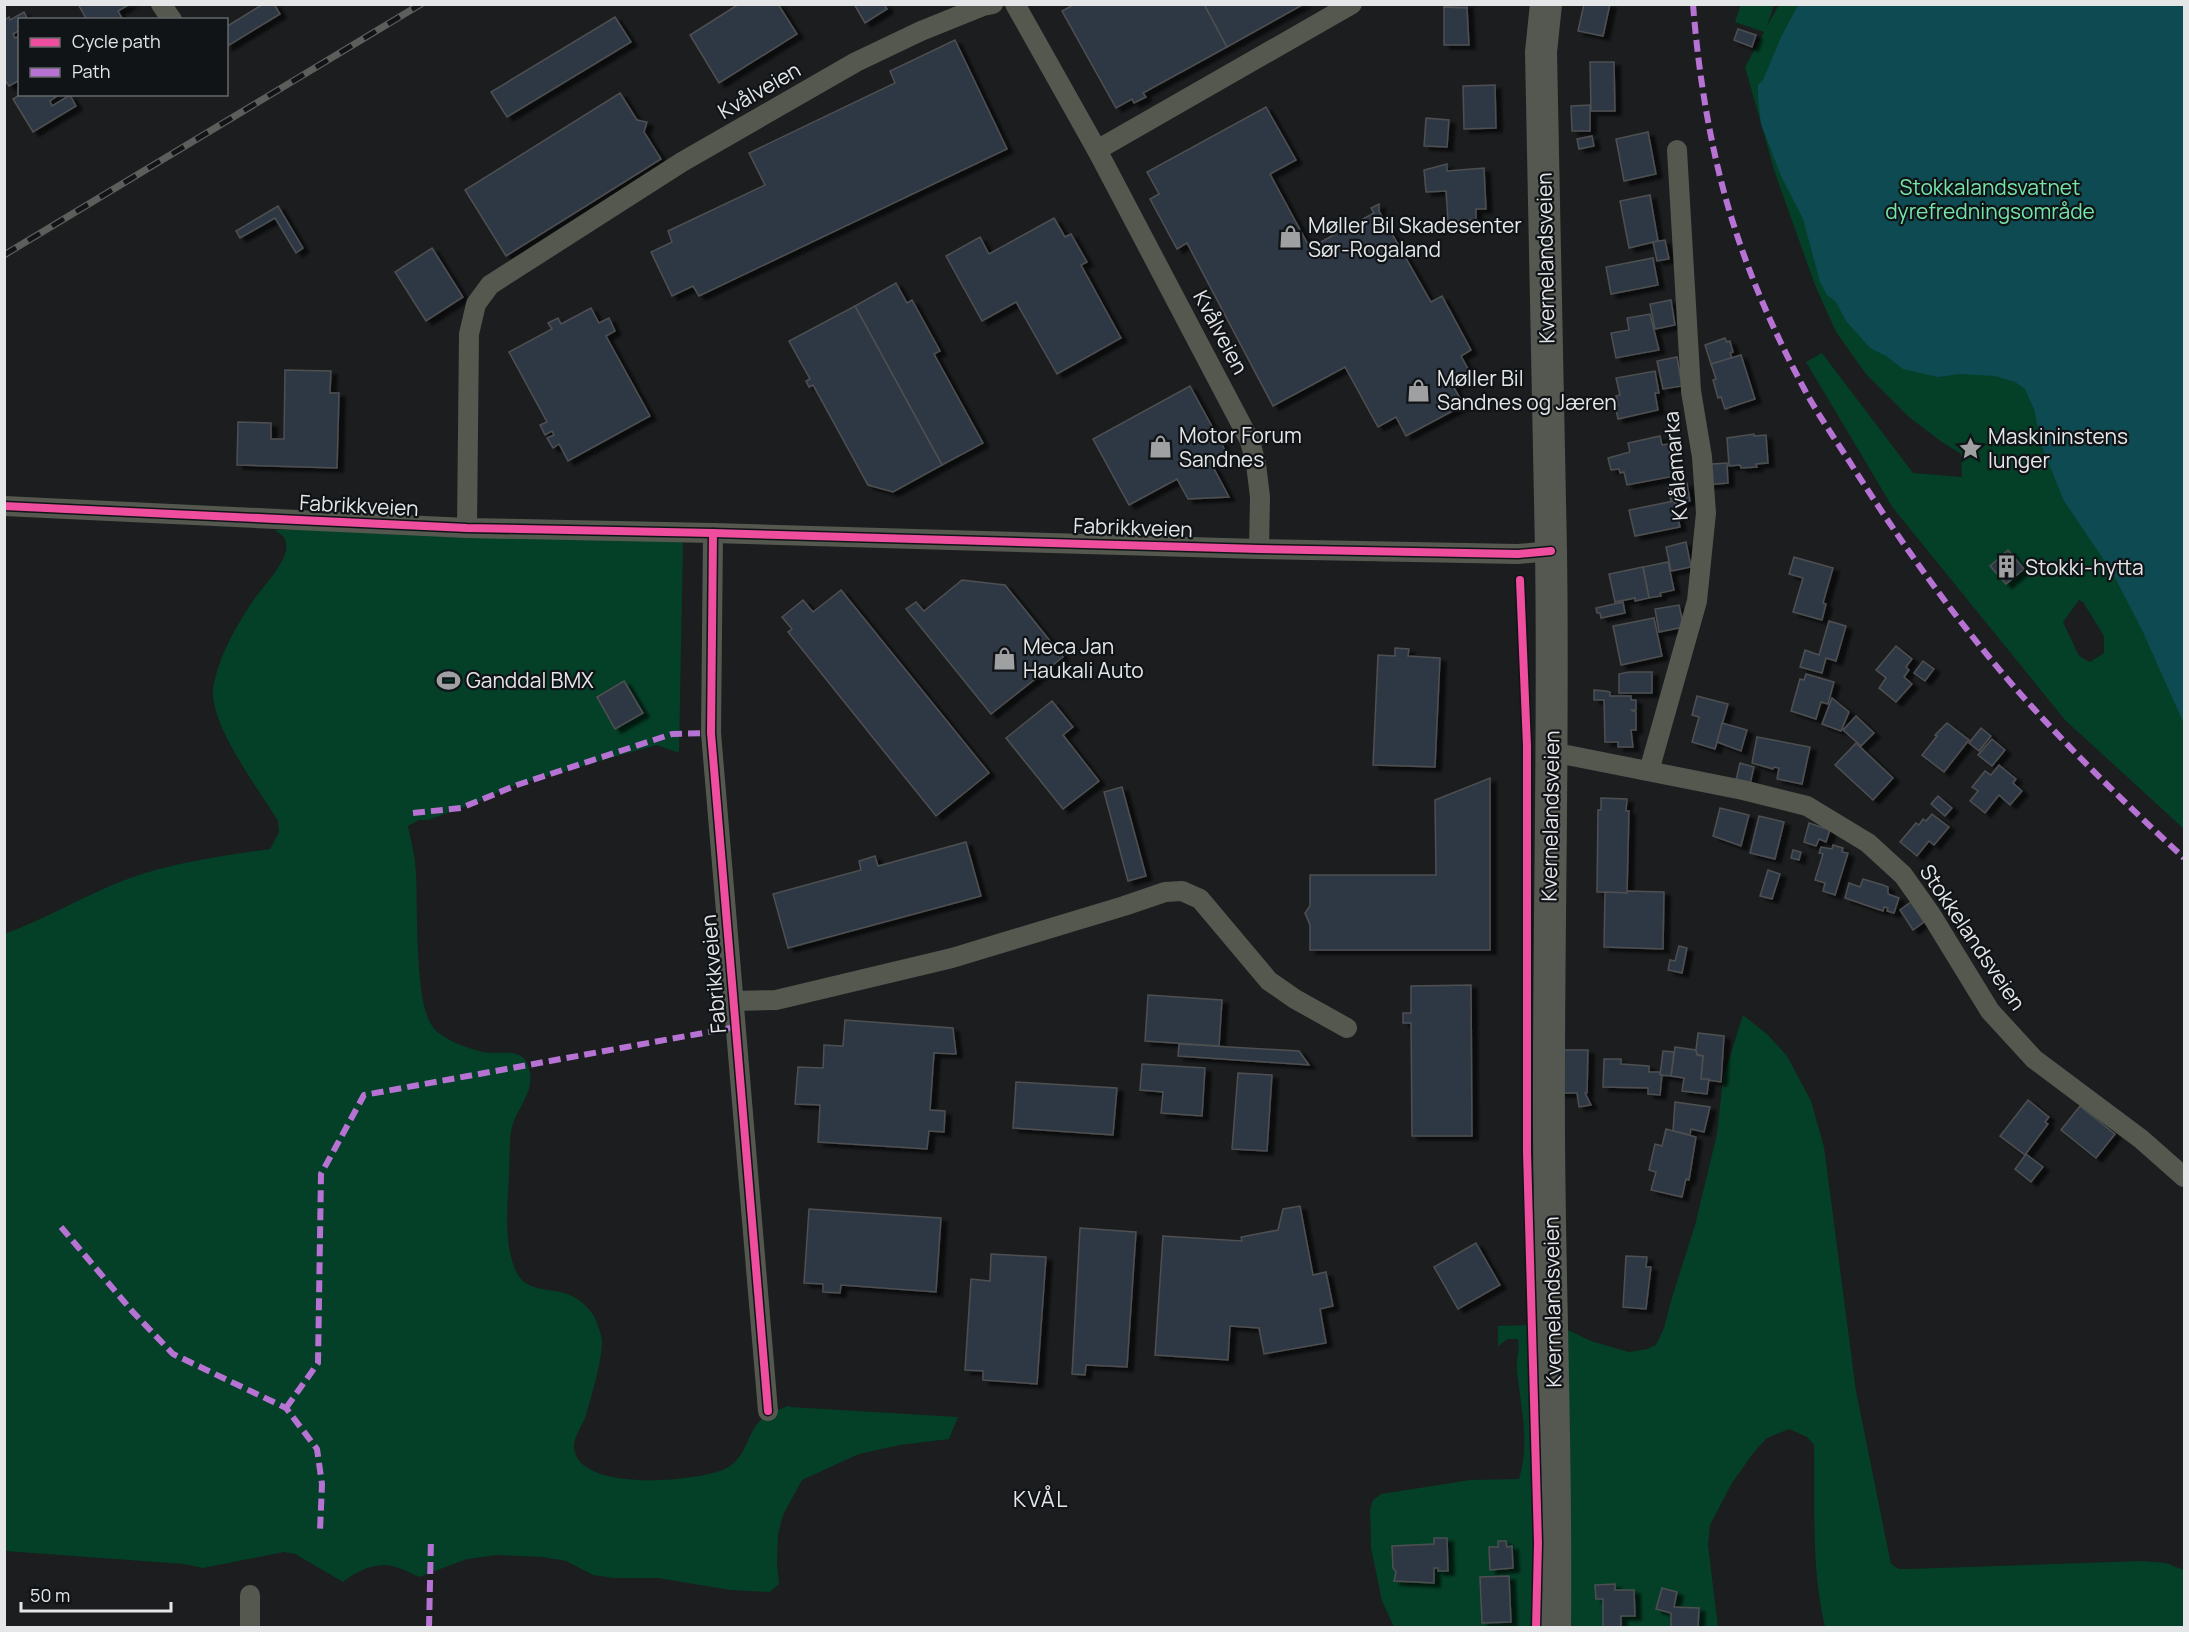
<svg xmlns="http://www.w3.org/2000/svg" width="2189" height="1632" viewBox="0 0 2189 1632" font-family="Manrope,sans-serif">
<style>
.green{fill:#043f27;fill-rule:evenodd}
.water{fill:#0d4a52}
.building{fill:#2f3945;stroke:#4e4f51;stroke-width:1.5;filter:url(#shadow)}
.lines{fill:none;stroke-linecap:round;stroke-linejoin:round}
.street{stroke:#54584f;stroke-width:20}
.primary{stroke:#545850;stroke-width:32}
.rail-casing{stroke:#5c5e5b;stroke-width:7}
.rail{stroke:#111417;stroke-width:4.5;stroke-dasharray:14;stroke-linecap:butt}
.quiet{stroke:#b673d3;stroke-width:6;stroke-dasharray:12 6;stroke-linecap:butt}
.cycleway-casing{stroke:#111417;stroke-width:11}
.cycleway{stroke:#ef4d9e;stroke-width:8}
.labels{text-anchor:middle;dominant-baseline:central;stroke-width:4.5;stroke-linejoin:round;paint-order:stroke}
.street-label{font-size:21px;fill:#e4e6e8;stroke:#111417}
.park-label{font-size:21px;fill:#74e6aa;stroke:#111417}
.poi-label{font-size:21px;fill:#e4e6e8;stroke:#111417;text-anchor:start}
.neighbourhood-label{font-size:22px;letter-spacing:1.5px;fill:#e4e6e8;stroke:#111417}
</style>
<defs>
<filter id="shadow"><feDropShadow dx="6" dy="4" stdDeviation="1.5" flood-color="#0009"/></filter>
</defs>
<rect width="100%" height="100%" fill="#1b1d1f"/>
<!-- green -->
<g class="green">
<path d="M1741 4 1774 5 1767 26 1779 5H2184V829L2065 720 1893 508 1806 362 1822 353 1913 473 1962 477 1961 454 1939 440 1909 417 1866 374 1836 332 1815 285 1775 173 1745 67 1764 32 1735 22ZM2008 551 2024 569 2006 584 1990 566ZM2079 600 2083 602 2104 636V653L2090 662 2079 656 2063 622Z"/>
<path d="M378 529 683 542 679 753 657 745 628 753 513 786 478 802 428 820H419L408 826C411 841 415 856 416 871 418 905 414 1003 433 1027 443 1040 467 1048 483 1052 498 1055 522 1047 528 1065 538 1092 515 1108 511 1132 509 1145 510 1160 509 1173 508 1204 503 1240 515 1269 524 1293 548 1287 567 1294 579 1298 587 1306 594 1316 597 1323 601 1333 602 1340 602 1362 592 1394 586 1415 583 1426 573 1437 574 1448 578 1493 699 1482 727 1468 748 1456 747 1431 762 1419 770 1413 781 1409 790 1405V1407L958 1417 949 1439 900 1445 859 1454 802 1480 783 1515 778 1534 777 1564 779 1584 770 1592 730 1590 658 1578H613L593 1575 566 1561 543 1557 497 1555 467 1559 419 1577C411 1573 401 1568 392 1566 376 1562 355 1572 343 1582L295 1554 284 1552 203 1568 184 1564 5 1551 4 934C48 918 87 894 130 878 175 862 223 856 270 849L279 832 278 821C258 788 217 735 213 697 212 688 216 674 219 665 226 644 240 620 253 601 262 587 290 560 286 543 285 536 279 533 274 530Z"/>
<path d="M1743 1015 1768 1035 1787 1056 1811 1101 1824 1147 1856 1391 1891 1564 1899 1569H1908L2143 1561 2166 1563 2184 1570V1627H1825C1811 1568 1815 1506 1814 1445L1807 1437 1789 1429 1767 1438 1754 1452 1732 1483 1710 1525 1708 1545 1718 1627H1394L1382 1601 1371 1548 1370 1509 1373 1500 1381 1494 1470 1480 1519 1479C1530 1442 1521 1409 1517 1371 1516 1360 1520 1350 1518 1339H1508L1498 1346V1326L1555 1324 1591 1341 1629 1352 1647 1349 1656 1345 1664 1328 1671 1301 1695 1225 1717 1134 1723 1078Z"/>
</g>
<!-- water -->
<polygon class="water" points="1798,5 2184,5 2184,724 2142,630 2112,572 2064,501 2042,447 2034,409 2025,389 2015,382 1995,376 1960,374 1938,377 1903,369 1886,356 1870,348 1846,321 1836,302 1827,295 1820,282 1803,219 1781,176 1761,124 1758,99 1758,85 1763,80 1781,37"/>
<!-- building -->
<g class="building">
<polygon points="78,4 130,4 118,11 122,18 120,20 87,20"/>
<polygon points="263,4 274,4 280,14 226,47 226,27"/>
<polygon points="739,4 778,4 797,34 719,83 690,35"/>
<polygon points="854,4 884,4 887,9 865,23"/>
<polygon points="1075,4 1204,4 1227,47 1143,93 1146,97 1134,103 1132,99 1116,108 1062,11"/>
<polygon points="1204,4 1304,4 1227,47"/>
<polygon points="1444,4 1467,4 1467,8 1444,7"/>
<polygon points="1584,4 1610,4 1603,36 1578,31"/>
<polygon points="1444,7 1467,8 1469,45 1444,45"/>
<polygon points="24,12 28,20 20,20 20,30 13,34 15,38 20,36 20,80 9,86 4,79 4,20 9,17 10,20"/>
<polygon points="615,17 631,42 507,117 491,92"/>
<polygon points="1738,29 1756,35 1752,47 1734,40"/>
<polygon points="955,40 1007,149 699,296 693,286 672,296 651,252 672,242 668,231 765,185 749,153 895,83 890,71"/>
<polygon points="1590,62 1614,62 1615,111 1591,111"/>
<polygon points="1495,85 1496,128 1464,129 1463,86"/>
<polygon points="620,93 637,120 647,122 644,132 661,159 506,256 465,190"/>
<polygon points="21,94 60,94 50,101 52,106 70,95 76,106 33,132 13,99"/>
<polygon points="1590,105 1590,131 1572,131 1571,106"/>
<polygon points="1266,107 1296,160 1270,174 1310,248 1374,213 1371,208 1379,204 1379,211 1431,302 1442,296 1471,350 1461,356 1472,376 1453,386 1464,405 1406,436 1396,417 1378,427 1345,367 1273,406 1187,243 1177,249 1150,199 1159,194 1147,172"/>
<polygon points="1426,118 1449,120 1447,147 1424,146"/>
<polygon points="1648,132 1656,174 1624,181 1616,139"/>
<polygon points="1592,136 1594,146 1579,149 1577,139"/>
<polygon points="1447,164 1447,171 1484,168 1486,209 1476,209 1476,220 1448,221 1446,191 1426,192 1424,170"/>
<polygon points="1650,195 1658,241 1629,248 1620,201"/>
<polygon points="278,206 303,248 296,253 275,218 240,238 236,231"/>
<polygon points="1054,218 1065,237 1071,234 1087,262 1081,265 1121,338 1057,374 1016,302 982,321 946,256 980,237 989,254"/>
<polygon points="1665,240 1669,259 1657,261 1653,242"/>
<polygon points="432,248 463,297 426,321 395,272"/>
<polygon points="1653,258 1658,285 1611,294 1606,267"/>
<polygon points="896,283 907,303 912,300 940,351 934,354 983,443 942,465 855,306"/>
<polygon points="1671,300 1675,325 1655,329 1650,304"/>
<polygon points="855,306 942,465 893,492 868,485 813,385 809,387 806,381 810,379 789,341"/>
<polygon points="591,308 599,323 609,318 615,331 606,336 650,416 568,461 559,444 553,448 547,438 554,435 552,431 545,435 540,425 547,422 509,352 552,329 548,323 558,318 561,324"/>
<polygon points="1650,314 1659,350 1616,358 1611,333 1629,330 1627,318"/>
<polygon points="1725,338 1727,342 1730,341 1733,352 1730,353 1732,358 1711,364 1705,345"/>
<polygon points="1741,355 1755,399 1725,409 1721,397 1718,398 1713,380 1716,379 1711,364"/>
<polygon points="1677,357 1682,386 1663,389 1657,361"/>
<polygon points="285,370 331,371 330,393 339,393 337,468 237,465 238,422 271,423 271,439 284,439"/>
<polygon points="1655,371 1659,393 1655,393 1658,410 1618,419 1615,405 1618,405 1616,396 1620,395 1616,378"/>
<polygon points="1190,386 1226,452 1210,461 1229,497 1188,499 1177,479 1129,505 1093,439"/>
<polygon points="1754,434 1754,436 1766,435 1768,463 1756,464 1757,467 1741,468 1740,465 1729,466 1727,438"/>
<polygon points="1660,436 1662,445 1668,444 1675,476 1627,485 1624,472 1620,473 1619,469 1611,470 1608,458 1630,452 1628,443"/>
<polygon points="1727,463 1728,483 1706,485 1712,464"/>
<polygon points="1687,483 1690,501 1675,504 1674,501 1671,501 1668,486"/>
<polygon points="1674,501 1680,527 1635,536 1629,510"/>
<polygon points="1686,542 1691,567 1671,571 1666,547"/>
<polygon points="2008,550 2024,569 2006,584 1990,566"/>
<polygon points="1794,557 1833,568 1823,603 1826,604 1822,620 1793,612 1803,578 1789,574"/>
<polygon points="1668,562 1674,590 1660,593 1661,596 1649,598 1643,567"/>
<polygon points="1643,567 1649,598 1635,601 1635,598 1615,602 1609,574"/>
<polygon points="962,580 1005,585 1063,657 991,714 906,609 916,602 924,611"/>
<polygon points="841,590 989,773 936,816 788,632 792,629 782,617 803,600 813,612"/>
<polygon points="1623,602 1625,613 1601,618 1600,613 1597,613 1596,608"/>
<polygon points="1679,605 1684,627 1659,632 1655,609"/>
<polygon points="1654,618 1662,656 1621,665 1613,626"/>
<polygon points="1829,621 1846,626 1836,661 1826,658 1822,673 1800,667 1805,650 1819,655"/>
<polygon points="1896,646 1912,659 1906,667 1909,670 1904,677 1912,684 1896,702 1879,688 1886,678 1876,670"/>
<polygon points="1395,648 1409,649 1408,656 1440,658 1435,767 1373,765 1378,655 1395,656"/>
<polygon points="1923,661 1934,669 1925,681 1914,673"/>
<polygon points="1629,672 1652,672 1652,693 1619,693 1619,674"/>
<polygon points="1806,674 1834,682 1828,704 1821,702 1816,719 1791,711 1800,679 1804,680"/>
<polygon points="624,681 643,713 615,729 597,697"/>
<polygon points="1594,690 1606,691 1610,692 1610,696 1631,696 1631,700 1636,700 1636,710 1631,710 1636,712 1636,730 1631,730 1633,747 1618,747 1618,742 1605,742 1604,700 1594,700"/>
<polygon points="1697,696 1728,704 1715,749 1692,742 1699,717 1692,715"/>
<polygon points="1832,698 1849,712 1841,731 1822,724"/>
<polygon points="1052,701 1073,727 1063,735 1099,781 1063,809 1006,738"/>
<polygon points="1856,716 1874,733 1861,746 1843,730"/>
<polygon points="1722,723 1747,730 1741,751 1717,742"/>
<polygon points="1947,723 1969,740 1944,772 1922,755 1937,736 1935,735"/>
<polygon points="1981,728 1991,736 1979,751 1969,743"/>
<polygon points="1757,737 1810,747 1802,784 1777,779 1779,768 1774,767 1773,769 1752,763"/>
<polygon points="1992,739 2005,750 1992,766 1978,755"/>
<polygon points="1856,743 1893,778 1873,800 1835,765"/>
<polygon points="1740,763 1754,767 1750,784 1736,780"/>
<polygon points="1999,765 2016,779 2013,783 2022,791 2010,805 1999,795 1985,813 1970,801 1978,791 1972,787 1985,771 1991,775"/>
<polygon points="1490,778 1490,950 1310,950 1310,925 1305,913 1310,906 1310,875 1436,875 1435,800"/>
<polygon points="1122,787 1146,876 1128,881 1104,792"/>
<polygon points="1938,796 1952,808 1945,816 1931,804"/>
<polygon points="1601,798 1627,799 1626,811 1629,811 1627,893 1597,892 1598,810 1601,810"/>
<polygon points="1720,808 1749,815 1741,846 1713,836"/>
<polygon points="1932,814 1949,827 1934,845 1929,841 1917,856 1900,842 1916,823 1919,825 1923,819 1926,821"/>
<polygon points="1759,816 1784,822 1775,859 1750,853"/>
<polygon points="1809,823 1830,830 1826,842 1819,839 1816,846 1804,842"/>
<polygon points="966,842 981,896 788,948 773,894 861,870 859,861 875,856 878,866"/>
<polygon points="1833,845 1843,848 1842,852 1848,853 1835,895 1823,891 1825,883 1815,880 1823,854 1819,853 1821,847 1832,849"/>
<polygon points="1793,850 1801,852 1799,860 1791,858"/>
<polygon points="1768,870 1780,874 1772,899 1760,896"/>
<polygon points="1863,879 1883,885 1888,887 1888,894 1899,898 1894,913 1887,911 1888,908 1884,907 1883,911 1845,898 1849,883 1860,887"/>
<polygon points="1627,891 1664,892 1663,949 1604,947 1605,892 1627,893"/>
<polygon points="1911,902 1924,922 1913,930 1900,910"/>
<polygon points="1679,946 1687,948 1682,973 1668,970 1670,960 1675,961"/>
<polygon points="1471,985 1472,1136 1412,1136 1411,1023 1403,1023 1403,1013 1411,1013 1411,986"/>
<polygon points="1148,995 1222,1000 1219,1046 1145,1041"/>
<polygon points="845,1020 953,1028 956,1054 934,1053 930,1110 945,1111 944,1132 929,1131 927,1149 818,1142 820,1105 795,1104 798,1067 823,1068 824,1045 843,1046"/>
<polygon points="1698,1033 1724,1036 1721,1082 1701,1079 1703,1056 1697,1055 1696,1050"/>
<polygon points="1179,1044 1299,1051 1309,1065 1178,1056"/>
<polygon points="1675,1047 1696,1050 1697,1055 1703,1056 1701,1079 1709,1079 1707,1094 1682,1091 1684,1078 1671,1076"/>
<polygon points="1560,1050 1588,1050 1587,1093 1585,1093 1591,1105 1579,1107 1577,1093 1559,1093"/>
<polygon points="1663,1051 1674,1052 1671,1076 1660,1075"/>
<polygon points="1604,1059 1621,1059 1621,1064 1649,1066 1649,1072 1660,1072 1660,1075 1662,1075 1660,1095 1648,1094 1648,1088 1603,1087"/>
<polygon points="1142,1064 1205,1068 1202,1116 1161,1113 1163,1092 1140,1090"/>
<polygon points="1238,1073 1272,1075 1267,1151 1232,1149"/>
<polygon points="1016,1082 1117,1088 1113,1135 1013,1128"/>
<polygon points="2028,1100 2049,1117 2045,1122 2048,1124 2025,1155 2000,1136"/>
<polygon points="1675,1102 1710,1107 1704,1132 1691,1129 1690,1135 1673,1131"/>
<polygon points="2080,1106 2115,1134 2096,1158 2061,1130"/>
<polygon points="1666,1129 1696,1137 1689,1180 1686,1179 1682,1197 1651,1190 1656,1172 1649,1170 1655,1144 1662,1146"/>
<polygon points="2026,1154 2043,1167 2031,1182 2015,1169"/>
<polygon points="1300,1206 1313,1275 1326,1272 1333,1306 1320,1309 1326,1343 1264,1354 1259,1328 1230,1326 1228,1360 1155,1355 1163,1236 1242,1241 1241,1237 1278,1230 1283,1209"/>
<polygon points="809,1209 941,1218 936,1292 841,1285 840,1293 823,1292 823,1284 804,1283"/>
<polygon points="1080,1228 1136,1232 1127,1367 1086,1365 1085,1375 1072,1374"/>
<polygon points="1476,1243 1500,1285 1458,1309 1434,1267"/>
<polygon points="991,1254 1046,1257 1037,1384 983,1380 983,1371 965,1370 971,1279 990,1281"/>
<polygon points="1626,1256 1647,1257 1646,1267 1651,1267 1646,1309 1623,1307"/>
<polygon points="1434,1538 1447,1538 1448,1571 1438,1571 1438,1568 1434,1568 1434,1583 1394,1581 1396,1572 1393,1568 1392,1546 1434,1544"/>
<polygon points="1498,1541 1506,1541 1507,1547 1512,1546 1513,1568 1490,1570 1489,1547 1498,1547"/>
<polygon points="1509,1576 1511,1622 1482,1623 1480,1577"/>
<polygon points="1615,1584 1615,1590 1634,1590 1635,1616 1621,1616 1621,1628 1603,1628 1603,1599 1596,1599 1595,1585"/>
<polygon points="1662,1588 1677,1592 1674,1607 1699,1608 1698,1628 1671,1628 1671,1613 1656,1609"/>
</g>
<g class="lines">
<!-- street -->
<g class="street">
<polyline points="161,4 172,20"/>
<polyline points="1015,4 1097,150 1250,441 1256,464 1260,497 1259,549"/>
<polyline points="1097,150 1352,4"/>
<polyline points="4,506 467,528 713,533 1259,549 1518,554 1551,551"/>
<polyline points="467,528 469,334 476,304 490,285 682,162 856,62 921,31 983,6 993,4"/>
<polyline points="713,533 711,733 768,1411"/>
<polyline points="1552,752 1743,790 1807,806 1868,843 1903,875 1930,913 1990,1011 2034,1059 2141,1139 2184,1177"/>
<polyline points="1649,771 1697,601 1706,513 1702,457 1691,391 1677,150"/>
<polyline points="734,1001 776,1000 952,958 1124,906 1165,892 1182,891 1200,899 1269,981 1295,999 1347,1028"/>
<polyline points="250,1595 250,1628"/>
</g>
<!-- primary -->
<path class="primary" d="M1546 4 1541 52C1544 218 1549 384 1551 551 1554 746 1548 941 1549 1137 1550 1300 1557 1464 1555 1628"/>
<defs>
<polyline id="rail" points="4,255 421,4"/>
</defs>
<!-- rail casing -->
<use href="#rail" class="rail-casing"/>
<!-- rail -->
<use href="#rail" class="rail"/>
<!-- quiet -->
<g class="quiet">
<path d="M1693 4C1699 82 1713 165 1738 238 1756 292 1781 346 1808 396 1821 419 1837 442 1851 464 1901 543 1955 619 2016 689 2069 749 2126 804 2184 858"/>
<polyline points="413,813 461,808 517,785 672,734 711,733"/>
<polyline points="61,1227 132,1311 173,1354 286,1408 317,1449 322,1484 320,1531"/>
<polyline points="286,1408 318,1363 321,1174 364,1095 736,1027"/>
<polyline points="429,1628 431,1538"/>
</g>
<defs>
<g id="cycleway">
<polyline points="4,506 467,528 713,533 1259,549 1518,554 1551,551"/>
<polyline points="713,533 711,733 768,1411"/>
<polyline points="1520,580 1527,746 1527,1152 1538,1543 1536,1628"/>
</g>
</defs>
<!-- cycleway casing -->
<use href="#cycleway" class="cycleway-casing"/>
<!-- cycleway -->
<use href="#cycleway" class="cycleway"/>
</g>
<!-- icons -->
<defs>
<symbol id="shop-bare" viewBox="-9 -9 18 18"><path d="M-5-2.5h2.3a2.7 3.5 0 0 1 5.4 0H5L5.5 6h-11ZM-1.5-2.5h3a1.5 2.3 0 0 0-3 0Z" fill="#9ea0a2" stroke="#111417" stroke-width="2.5" paint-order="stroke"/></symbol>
<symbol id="sight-bare" viewBox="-9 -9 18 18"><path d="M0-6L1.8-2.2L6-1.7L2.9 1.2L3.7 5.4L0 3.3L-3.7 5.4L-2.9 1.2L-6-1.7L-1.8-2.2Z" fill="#9ea0a2" stroke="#111417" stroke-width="2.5" paint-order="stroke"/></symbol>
<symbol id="building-bare" viewBox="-9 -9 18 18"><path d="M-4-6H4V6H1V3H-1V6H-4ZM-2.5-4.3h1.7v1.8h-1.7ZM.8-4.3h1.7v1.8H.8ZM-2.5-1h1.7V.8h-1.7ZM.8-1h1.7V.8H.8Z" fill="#9ea0a2" stroke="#111417" stroke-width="2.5" paint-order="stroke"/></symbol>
<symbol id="stadium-bare" viewBox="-9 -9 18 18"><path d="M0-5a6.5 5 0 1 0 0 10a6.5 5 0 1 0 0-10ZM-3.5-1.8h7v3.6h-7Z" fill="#9ea0a2" stroke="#111417" stroke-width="2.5" paint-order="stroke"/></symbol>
</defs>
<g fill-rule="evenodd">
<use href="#shop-bare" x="1274" y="220" width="33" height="33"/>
<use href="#shop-bare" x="1402" y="374" width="33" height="33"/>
<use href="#shop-bare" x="1144" y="430" width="33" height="33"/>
<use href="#sight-bare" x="1954" y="432" width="33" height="33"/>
<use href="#building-bare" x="1990" y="550" width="33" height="33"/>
<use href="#shop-bare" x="988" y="642" width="33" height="33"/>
<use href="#stadium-bare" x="432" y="664" width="33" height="33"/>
</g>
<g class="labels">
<!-- street labels -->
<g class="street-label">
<text transform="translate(759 90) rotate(-30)">Kvålveien</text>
<text transform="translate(1545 258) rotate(-91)">Kvernelandsveien</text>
<text transform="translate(1221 332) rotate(62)">Kvålveien</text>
<text transform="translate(1675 466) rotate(-95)">Kvålamarka</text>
<text transform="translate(359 505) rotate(3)">Fabrikkveien</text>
<text transform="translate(1133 527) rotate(2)">Fabrikkveien</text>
<text transform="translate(1550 816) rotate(-89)">Kvernelandsveien</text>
<text transform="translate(1973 937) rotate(56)">Stokkelandsveien</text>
<text transform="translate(713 974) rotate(-95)">Fabrikkveien</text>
<text transform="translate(1552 1302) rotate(-91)">Kvernelandsveien</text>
</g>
<!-- park labels -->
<g class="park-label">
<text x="1990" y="187">Stokkalandsvatnet<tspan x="1990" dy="24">dyrefredningsområde</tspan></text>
</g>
<!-- poi labels -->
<g class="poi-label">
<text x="1308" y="225">Møller Bil Skadesenter<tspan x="1308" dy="24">Sør-Rogaland</tspan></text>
<text x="1437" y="378">Møller Bil<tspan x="1437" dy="24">Sandnes og Jæren</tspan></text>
<text x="1179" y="435">Motor Forum<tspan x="1179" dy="24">Sandnes</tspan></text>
<text x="1988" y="436">Maskininstens<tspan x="1988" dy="24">lunger</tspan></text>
<text x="2025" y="567">Stokki-hytta</text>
<text x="1023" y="646">Meca Jan<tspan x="1023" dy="24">Haukali Auto</tspan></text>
<text x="466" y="680">Ganddal BMX</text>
</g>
<!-- neighbourhood labels -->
<g class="neighbourhood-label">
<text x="1041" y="1499">KVÅL</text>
</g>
</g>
<!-- border -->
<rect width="2189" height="1632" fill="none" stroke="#e4e6e8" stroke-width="12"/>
<!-- legend -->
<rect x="18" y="18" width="210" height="78" fill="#111417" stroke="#65686b" stroke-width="1.5"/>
<rect x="30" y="38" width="30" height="9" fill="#ef4d9e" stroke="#65686b" stroke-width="1.5"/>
<text x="72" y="48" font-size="18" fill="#e4e6e8">Cycle path</text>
<rect x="30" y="68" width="30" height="9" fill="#b673d3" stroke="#65686b" stroke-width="1.5"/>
<text x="72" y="78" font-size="18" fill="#e4e6e8">Path</text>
<!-- scale -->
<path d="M21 1602v9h150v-9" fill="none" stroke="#e4e6e8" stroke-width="3"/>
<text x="30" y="1602" font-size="18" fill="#e4e6e8" stroke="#111417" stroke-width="4.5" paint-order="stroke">50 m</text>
</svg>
